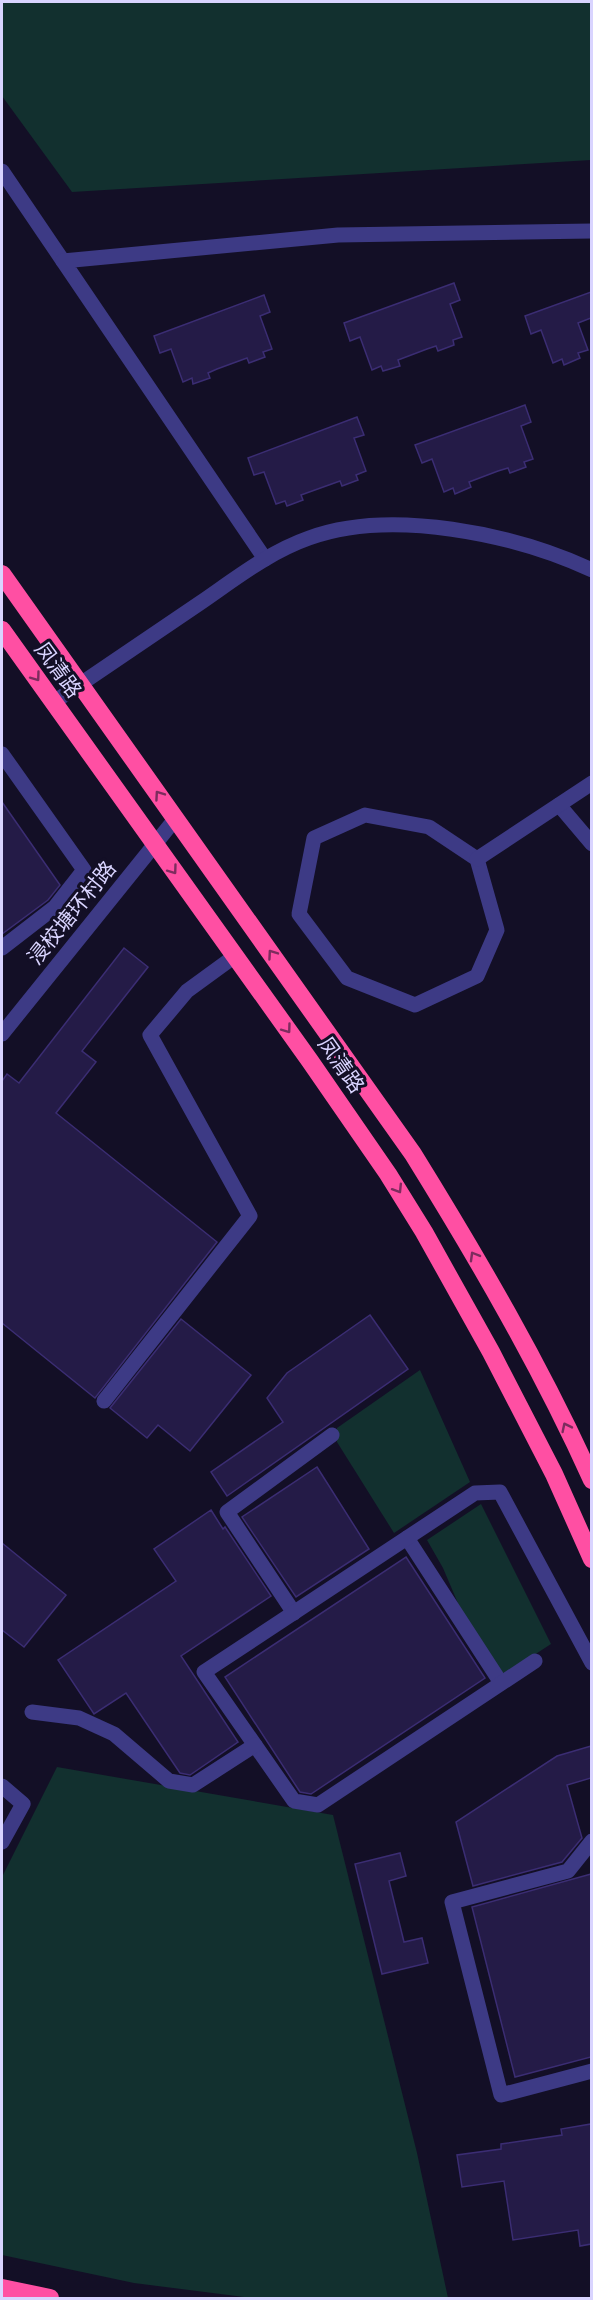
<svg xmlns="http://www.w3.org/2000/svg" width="593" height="2300" viewBox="0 0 593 2300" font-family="'Roboto Condensed','Noto Sans SC',sans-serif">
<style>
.green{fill:#12302f}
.building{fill:#241b47;stroke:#3b2d73;stroke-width:1.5}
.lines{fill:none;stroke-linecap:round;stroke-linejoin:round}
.minor{stroke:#3d3a85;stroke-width:15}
.highway{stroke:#ff4fa3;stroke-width:18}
.oneway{stroke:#7d2c5e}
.labels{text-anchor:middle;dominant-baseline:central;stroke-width:6;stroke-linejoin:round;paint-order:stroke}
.street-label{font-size:21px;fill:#d9d4ff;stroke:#130f26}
</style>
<rect width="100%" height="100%" fill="#130f26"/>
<!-- green -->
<g class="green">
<polygon points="2,2 591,2 591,160 72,192 2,96"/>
<polygon points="420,1370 470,1482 394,1533 337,1442 337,1428"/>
<polygon points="481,1504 551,1644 505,1674 497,1669 463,1615 443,1568 427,1540"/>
<polygon points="57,1767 333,1815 417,2153 448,2298 252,2298 134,2283 2,2255 2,1877"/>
</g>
<!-- building -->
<g class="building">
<polygon points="454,283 460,300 450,304 462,337 453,340 454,345 438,351 436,346 427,349 398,360 400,366 383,371 381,366 372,370 360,337 350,341 344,323"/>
<polygon points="591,292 591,318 578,323 588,350 578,353 580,358 564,365 562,359 553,363 541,330 531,334 525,316"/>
<polygon points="264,295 270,312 260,316 272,349 263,352 265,357 249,363 247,358 217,369 208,373 210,378 193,384 192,378 183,382 171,349 160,353 154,336"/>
<polygon points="525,405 531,422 521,426 533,459 524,462 526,467 510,473 508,468 498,471 469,482 471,487 455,494 453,488 444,492 432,459 422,463 415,445"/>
<polygon points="357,417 364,435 354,438 366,471 356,475 358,480 342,486 340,481 301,495 303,500 287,506 285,501 276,504 264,472 254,475 248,458"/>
<polygon points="2,802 60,885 48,900 2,934"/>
<polygon points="124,948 148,967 82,1051 96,1062 56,1113 217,1242 95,1398 2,1323 2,1081 7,1074 19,1083"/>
<polygon points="370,1315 408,1369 227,1496 211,1472 283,1422 267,1398 287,1373"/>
<polygon points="181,1319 251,1375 190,1451 158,1425 147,1438 110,1408"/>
<polygon points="317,1467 369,1549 296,1597 242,1517"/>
<polygon points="211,1510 223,1529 225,1527 271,1596 181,1656 238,1742 190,1775 180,1773 126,1693 94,1714 58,1660 176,1581 154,1549"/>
<polygon points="2,1543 66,1595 24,1647 2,1630"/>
<polygon points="406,1557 485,1678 311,1794 300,1792 225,1677"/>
<polygon points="591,1746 591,1778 567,1785 582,1838 562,1862 473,1886 456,1822 557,1756"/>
<polygon points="400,1853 406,1876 389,1881 404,1942 422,1938 428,1963 382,1974 355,1864"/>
<polygon points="591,1874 591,2057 515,2077 472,1907"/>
<polygon points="591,2124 591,2244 580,2246 578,2230 513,2240 504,2181 462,2187 457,2155 501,2149 501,2144 562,2135 561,2129"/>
</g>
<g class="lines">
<!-- minor -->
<g class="minor">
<polyline points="2,171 63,261"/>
<polyline points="265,559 63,261 338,235 592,231"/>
<path d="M54 702C103 669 151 636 200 603 235 579 269 552 309 538 391 508 514 534 592 570"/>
<polyline points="2,754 84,870 55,907 2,948"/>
<polyline points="559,805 592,844"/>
<polygon points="365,815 429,827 477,859 497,930 477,976 415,1005 347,978 299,914 314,838"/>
<polyline points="477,859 592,783"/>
<polyline points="2,1034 176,818"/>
<polyline points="104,1401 250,1216 150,1035 187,991 235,956"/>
<polyline points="407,1538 501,1683"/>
<polyline points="294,1613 227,1512 332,1435"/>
<polyline points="535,1661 318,1805 294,1801 204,1672 475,1493 500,1492 592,1663"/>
<polyline points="32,1712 79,1718 114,1734 169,1781 193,1785 255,1745"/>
<polyline points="2,1786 23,1804 2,1842"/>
<polyline points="592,1841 568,1871 452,1902 501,2095 592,2071"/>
</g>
<!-- highway -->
<g class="highway">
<path d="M2 574 413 1154C478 1259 541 1367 592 1480"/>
<polyline points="2,630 310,1061 388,1174 424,1232 491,1352 554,1474 592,1559"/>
<polyline points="2,2288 50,2298"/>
</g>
</g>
<!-- one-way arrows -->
<defs><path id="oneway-chevron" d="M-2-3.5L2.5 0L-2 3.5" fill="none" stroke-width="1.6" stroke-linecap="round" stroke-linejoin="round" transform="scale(1.5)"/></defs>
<g class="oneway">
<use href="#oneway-chevron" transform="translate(36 677) rotate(54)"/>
<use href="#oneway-chevron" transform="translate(159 795) rotate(-125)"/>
<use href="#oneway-chevron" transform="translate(173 870) rotate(54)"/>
<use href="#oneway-chevron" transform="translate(272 954) rotate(-125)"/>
<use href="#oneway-chevron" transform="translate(287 1029) rotate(54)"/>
<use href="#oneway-chevron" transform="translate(398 1189) rotate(58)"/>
<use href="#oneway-chevron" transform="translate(474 1256) rotate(-120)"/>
<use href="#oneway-chevron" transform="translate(566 1427) rotate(-116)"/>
</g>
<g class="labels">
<!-- street labels -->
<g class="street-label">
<text transform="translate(58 670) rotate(54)">凤清路</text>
<text transform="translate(72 913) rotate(-51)">浸校塘环村路</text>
<text transform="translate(341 1065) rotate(55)">凤清路</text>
</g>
</g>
<!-- border -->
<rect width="593" height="2300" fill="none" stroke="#d9d4ff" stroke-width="6"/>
</svg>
